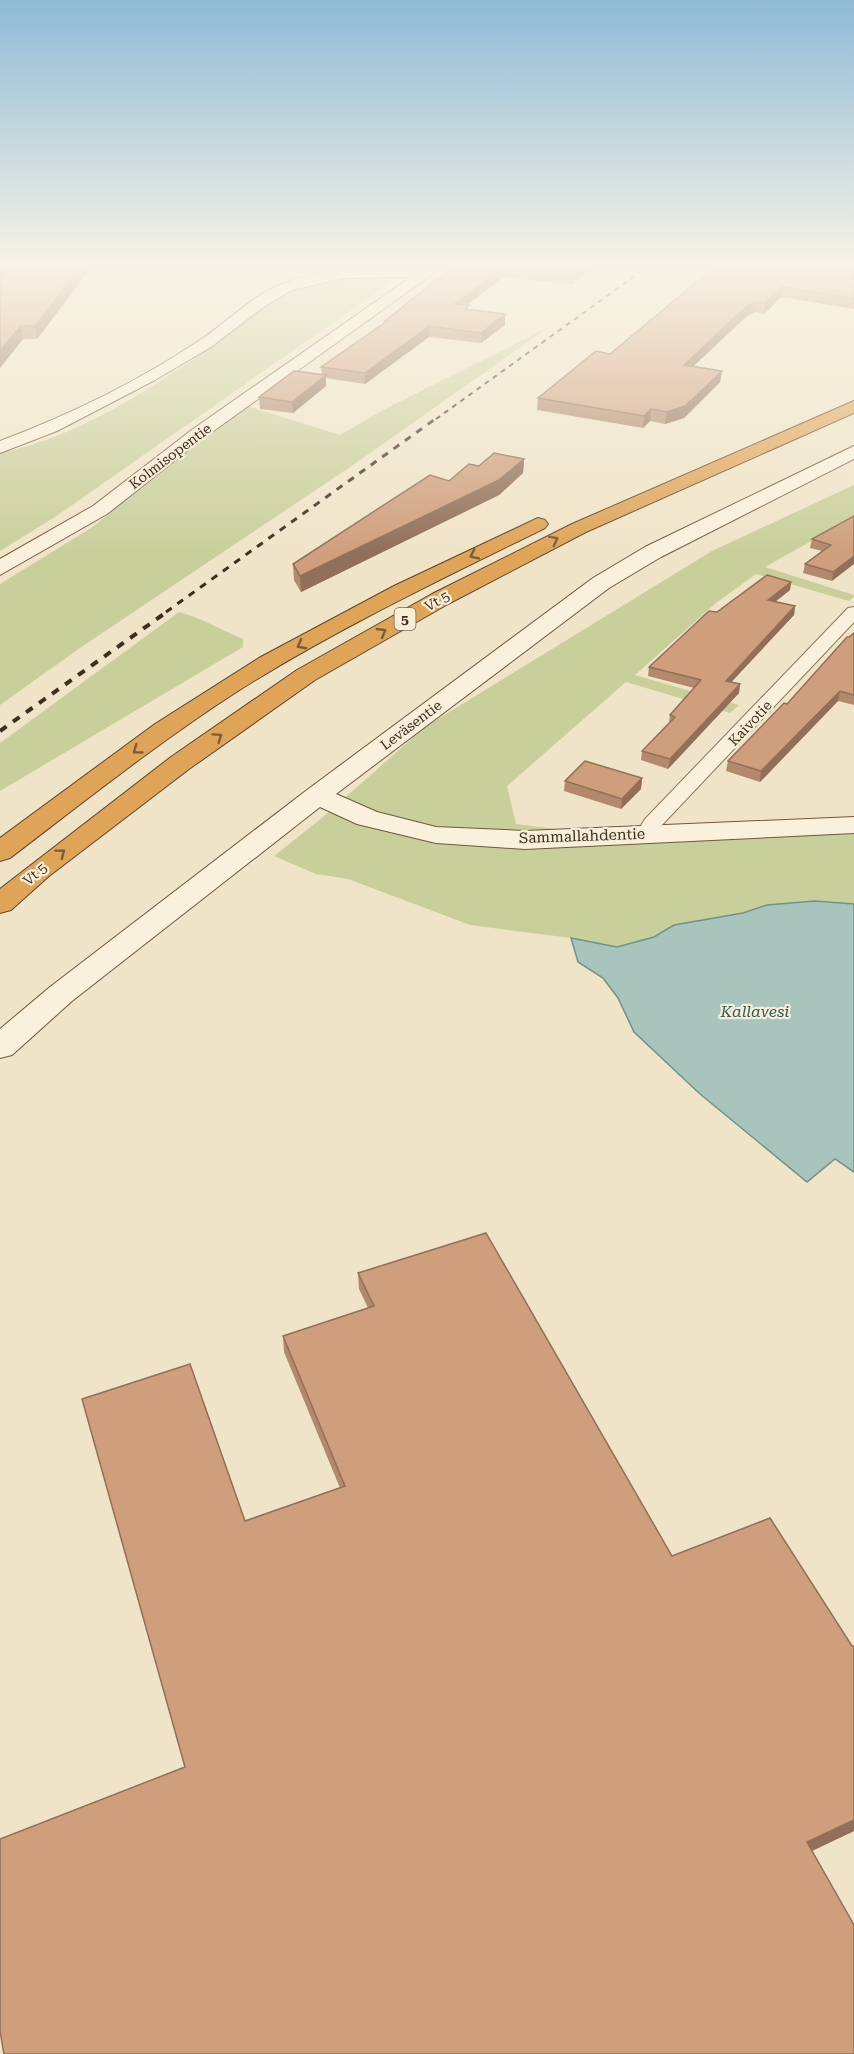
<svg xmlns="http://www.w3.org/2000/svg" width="854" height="2054" viewBox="0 0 854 2054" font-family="'Roboto Serif',serif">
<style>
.green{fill:#c9cf9b}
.water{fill:#a9c4bc;stroke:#6f938a;stroke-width:1.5}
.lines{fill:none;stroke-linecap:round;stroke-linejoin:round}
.street-casing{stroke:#8d765c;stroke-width:2}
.secondary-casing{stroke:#6f573f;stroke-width:2}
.highway-casing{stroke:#5b4430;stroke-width:2}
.street{fill:#faf1dc;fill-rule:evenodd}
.secondary{fill:#faf1dc;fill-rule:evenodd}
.highway{fill:#e0a458;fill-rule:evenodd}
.rail-far2{stroke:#3d2e20;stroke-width:2;stroke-dasharray:5 5;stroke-linecap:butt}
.rail-far1{stroke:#3d2e20;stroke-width:3;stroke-dasharray:7 7;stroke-linecap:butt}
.rail{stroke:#3d2e20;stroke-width:4;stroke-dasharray:8 8;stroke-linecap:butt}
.wall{fill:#b2896c}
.shaded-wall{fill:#916f58}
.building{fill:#cf9f7d;stroke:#916f58;stroke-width:1.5}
.oneway{stroke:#7e5d36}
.labels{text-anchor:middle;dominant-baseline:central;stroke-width:4.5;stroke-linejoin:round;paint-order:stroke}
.far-street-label{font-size:14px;fill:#3d2e20;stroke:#f7eed8}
.shield{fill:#f7eed8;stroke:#756857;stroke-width:1.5}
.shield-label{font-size:14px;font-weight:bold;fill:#3d2e20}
.street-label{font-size:15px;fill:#3d2e20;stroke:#f7eed8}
.water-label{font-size:16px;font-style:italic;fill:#2f5d5a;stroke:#f7eed8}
</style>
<rect width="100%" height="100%" fill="#f0e4c8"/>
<!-- green -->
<g class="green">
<path d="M382 275 391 277V282L55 517 0 551V453C78 437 149 390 214 345 242 325 272 298 305 286 328 277 358 277 382 275Z"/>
<polygon points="549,327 353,465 80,648 0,705 0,584 91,528 247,406 340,435 385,409"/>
<polygon points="854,485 854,517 765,567 854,595 854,597 849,601 756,574 716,603 635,675 739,705 730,713 626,682 507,786 516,824 653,841 854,830 854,904 815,901 767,905 743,913 674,925 654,937 617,947 571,938 470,925 348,879 316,874 274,856 323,817 425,727 712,551"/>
<path d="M179 612C202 618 221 630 243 639V647L0 791V743Z"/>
</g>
<!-- water -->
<polygon class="water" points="815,901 854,904 854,1172 835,1159 807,1182 700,1094 634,1032 618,998 603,978 578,962 571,938 617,947 654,937 674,925 743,913 767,905"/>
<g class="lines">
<defs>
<polygon id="street" points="854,607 854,622 661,826 653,838 639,838 636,834 645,819 848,608"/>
<g id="secondary">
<path d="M429 265H445L205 437 107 514 0 575V559L93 506 193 429 411 277 345 278 292 290 265 306 211 347 155 380 57 431 0 453V441C69 415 139 381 200 340 228 322 251 296 282 284 327 266 375 266 422 269Z"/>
<polygon points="854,446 854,459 661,557 609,588 336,794 377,812 436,827 525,831 854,817 854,833 525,849 436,843 357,824 320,807 72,1001 12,1055 0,1058 0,1029 50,987 307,790 593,578 645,547"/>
</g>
<g id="highway">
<polygon points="854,401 854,413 586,532 448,604 315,680 189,769 49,876 11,910 0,913 0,889 171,757 297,670 432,594 572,524"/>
<path d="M538 518 545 520 548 524 545 528C442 579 338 628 241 689 160 741 86 800 10 858L0 861V838L155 724 259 658 394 586Z"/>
</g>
</defs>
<!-- street casing -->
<use href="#street" class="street-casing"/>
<!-- secondary casing -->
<use href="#secondary" class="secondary-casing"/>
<!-- highway casing -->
<use href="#highway" class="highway-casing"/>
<!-- street -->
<use href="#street" class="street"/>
<!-- secondary -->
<use href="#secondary" class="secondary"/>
<!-- highway -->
<use href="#highway" class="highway"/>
<!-- rail-far2 -->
<polyline class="rail-far2" points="436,419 650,265"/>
<!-- rail-far1 -->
<polyline class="rail-far1" points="166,612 438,417"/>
<!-- rail -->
<polyline class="rail" points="0,731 168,611"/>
</g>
<!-- wall -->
<g class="wall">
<polygon points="93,265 37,339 23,339 0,368 0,278"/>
<polygon points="458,265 595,265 572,284 504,277 466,305 469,310 505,325 481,343 429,337 365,384 326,378 326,386 293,413 260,409 259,397 322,374 321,367 385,323 385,321"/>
<polygon points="717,265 854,265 854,309 781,297 764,314 755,312 747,316 693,366 722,371 720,382 684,418 665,424 650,421 643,428 537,410 538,398 610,354"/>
<polygon points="524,459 523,473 499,495 301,592 294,580 293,564 449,481 479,466"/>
<polygon points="854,516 832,581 803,573 805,564 822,551 810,548 812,539"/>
<polygon points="791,582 790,590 775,602 795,606 794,615 731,682 740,684 739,693 668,769 641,760 642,751 669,723 670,715 694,688 648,676 649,667 717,612"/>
<polygon points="854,633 854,705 838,701 760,782 726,771 728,761 787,704"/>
<polygon points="642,778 641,789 621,809 564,791 565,781"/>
<polygon points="358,1273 672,1556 852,1646 854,1646 854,1831 812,1851 185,1767 82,1399 245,1521 340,1488 284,1352 283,1336 368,1308 359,1289"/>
</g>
<!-- shaded-wall -->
<g class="shaded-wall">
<polygon points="0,265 10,265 0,277"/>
<polygon points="82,265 93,265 37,339 35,326"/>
<polygon points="584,265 595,265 572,284 573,275"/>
<polygon points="504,267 504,277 455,314 455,304"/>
<polygon points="782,287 781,297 764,314 765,303"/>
<polygon points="756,302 755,312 747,316 683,376 684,365 748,305"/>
<polygon points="505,314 505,325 481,343 481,333"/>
<polygon points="21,326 23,339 0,368 0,351"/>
<polygon points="429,326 429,337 365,384 365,373"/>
<polygon points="722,371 720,382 684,418 665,424 667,412"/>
<polygon points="326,375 326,386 293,413 292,402"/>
<polygon points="651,409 650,421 643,428 644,416"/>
<polygon points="524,459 523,473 499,495 301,592 300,576"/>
<polygon points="854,556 854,564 832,581 833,572"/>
<polygon points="791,582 790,590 767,608 768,600"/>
<polygon points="795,606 794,615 724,690 726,681"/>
<polygon points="740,684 739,693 668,769 670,759"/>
<polygon points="840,691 838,701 760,782 761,771"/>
<polygon points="642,778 641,789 621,809 622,799"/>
<polygon points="854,1820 854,1831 801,1856 807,1842"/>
</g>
<!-- building -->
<g class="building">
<polygon points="13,265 82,265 35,326 21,326 0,351 0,278"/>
<polygon points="458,265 584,265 573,275 504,267 455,304 469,305 465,309 505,314 481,333 429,326 365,373 321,367 387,321 385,321 431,284"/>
<polygon points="717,265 854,265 854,299 782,287 765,303 756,302 748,305 684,365 722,371 685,406 667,412 651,409 644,416 538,398 596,351 610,354"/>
<polygon points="294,371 326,375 292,402 259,397"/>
<polygon points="494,453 524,459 499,480 300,576 293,564 430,475 449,481 469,464 479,466"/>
<polygon points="854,516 854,556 833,572 805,564 831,545 812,539"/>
<polygon points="767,575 791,582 768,600 795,606 726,681 740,684 670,759 642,751 675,717 670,715 701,680 649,667 709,611 717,612"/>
<polygon points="854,633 854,695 840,691 761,771 728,761 784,703 787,704 847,637 849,637"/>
<polygon points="585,761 642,778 622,799 565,781"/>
<polygon points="486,1233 672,1556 770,1518 852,1646 854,1646 854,1820 807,1842 854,1925 854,2054 4,2054 0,2031 0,1839 185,1767 82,1399 190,1364 245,1521 345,1486 283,1336 374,1306 358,1273"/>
</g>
<!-- one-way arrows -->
<defs><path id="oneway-chevron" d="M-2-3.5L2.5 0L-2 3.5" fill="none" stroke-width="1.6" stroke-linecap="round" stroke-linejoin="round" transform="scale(1.5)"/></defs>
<g class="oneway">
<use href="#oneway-chevron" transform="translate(554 540) rotate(-27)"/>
<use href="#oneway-chevron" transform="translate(474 555) rotate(154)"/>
<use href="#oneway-chevron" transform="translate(382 632) rotate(-30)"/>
<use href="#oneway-chevron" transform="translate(301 645) rotate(152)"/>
<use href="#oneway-chevron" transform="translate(218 737) rotate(-35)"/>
<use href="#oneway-chevron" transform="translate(137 750) rotate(144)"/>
<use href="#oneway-chevron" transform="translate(61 853) rotate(-37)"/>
</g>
<!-- sky -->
<linearGradient id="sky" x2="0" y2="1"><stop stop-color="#8fbad6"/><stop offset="0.48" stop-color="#f8f3e6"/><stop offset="1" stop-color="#f8f3e6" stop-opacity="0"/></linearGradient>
<rect width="854" height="553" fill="url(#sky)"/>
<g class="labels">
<!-- far-street labels -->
<g class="far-street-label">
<text transform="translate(170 456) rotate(-37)">Kolmisopentie</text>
<text transform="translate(437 601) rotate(-29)">Vt 5</text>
<text transform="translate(750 723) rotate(-47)">Kaivotie</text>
<text transform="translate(411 725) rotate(-37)">Leväsentie</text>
<text transform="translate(35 874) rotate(-40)">Vt 5</text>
</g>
<!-- shield labels -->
<rect class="shield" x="394.5" y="608" width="21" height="22" rx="4.5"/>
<g class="shield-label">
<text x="405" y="619">5</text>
</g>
<!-- street labels -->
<g class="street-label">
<text transform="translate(582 836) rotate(-2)">Sammallahdentie</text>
</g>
<!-- water labels -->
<g class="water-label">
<text x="755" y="1011">Kallavesi</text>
</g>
</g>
</svg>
